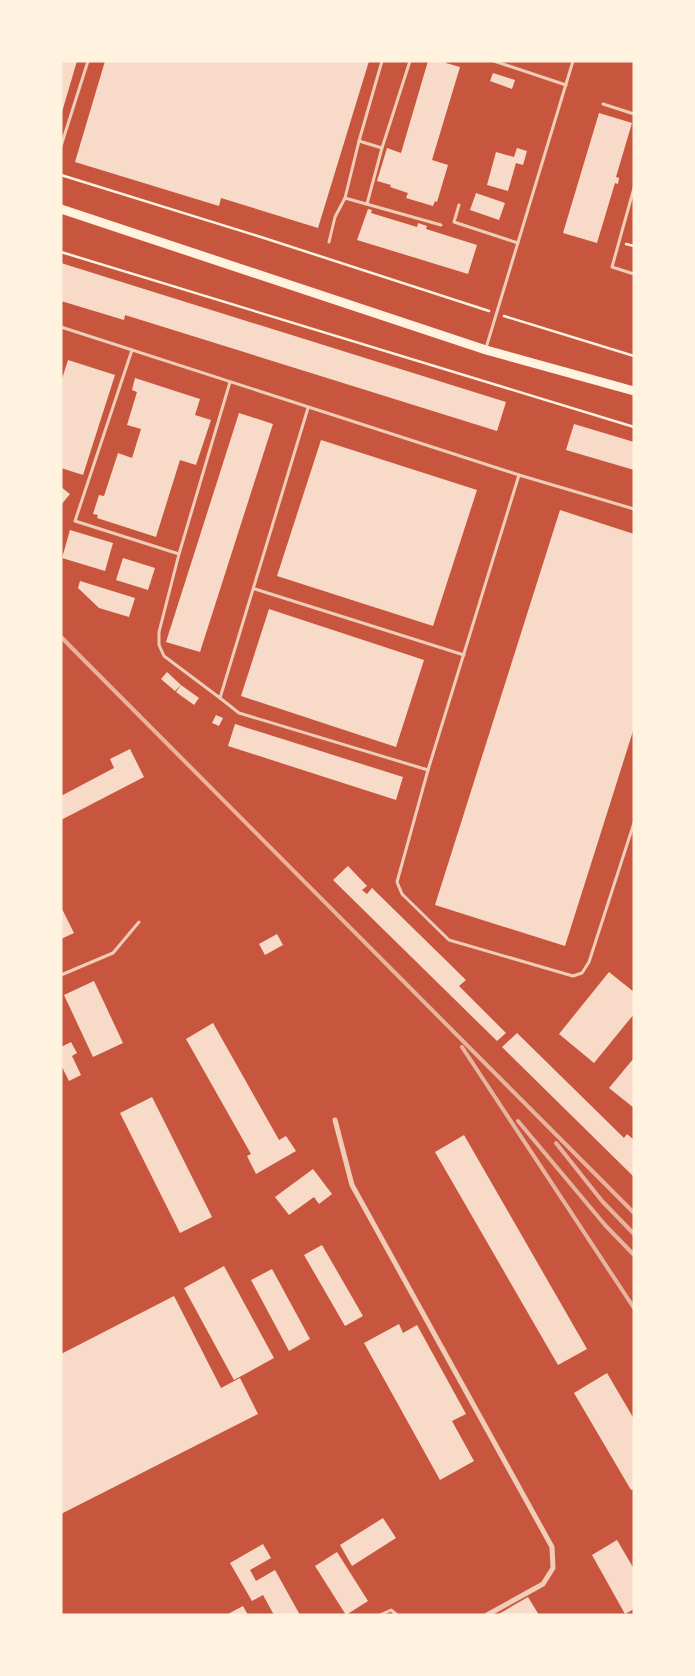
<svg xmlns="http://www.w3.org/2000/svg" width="695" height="1676" viewBox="0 0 695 1676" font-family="'Fira Sans',sans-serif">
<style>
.building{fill:#f7dbc8}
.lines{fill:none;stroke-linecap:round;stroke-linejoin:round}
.path{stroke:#fff3e0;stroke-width:2.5}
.service{stroke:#f1ccb7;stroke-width:3}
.minor{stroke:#f1ccb7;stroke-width:5}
.primary{stroke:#fff3e0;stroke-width:9}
.rail{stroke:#e9b49f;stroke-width:4}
</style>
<rect width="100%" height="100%" fill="#c8553d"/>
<!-- building -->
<g class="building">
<polygon points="61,61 77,61 62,112 61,112"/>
<polygon points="105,61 369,61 318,228 221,198 219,206 75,162"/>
<polygon points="428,61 447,61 446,63 460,67 432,160 448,165 437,202 435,201 433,206 406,198 408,193 390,187 391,185 377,181 387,148 401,153"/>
<polygon points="493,73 515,80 512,89 490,81"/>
<polygon points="599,113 632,123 616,177 619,178 618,184 615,183 597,243 563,233"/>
<polygon points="517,148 527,151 523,165 516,163 508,191 487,185 496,152 514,157"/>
<polygon points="476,193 505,203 499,220 470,210"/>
<polygon points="368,209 372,210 371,213 417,227 418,223 427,226 426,229 477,245 468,274 357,240"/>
<polygon points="61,263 506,402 497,431 125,315 124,320 61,301"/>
<polygon points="68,360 115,375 83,475 61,468 61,382"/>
<polygon points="135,378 200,399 195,415 211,420 196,465 180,460 156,537 97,518 98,515 93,514 99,495 104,496 118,453 132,458 141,429 127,425 137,392 132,390"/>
<polygon points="239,413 273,424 200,652 166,642"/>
<polygon points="574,424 634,442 634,470 566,450"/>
<polygon points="321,440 477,490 433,626 277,576"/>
<polygon points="61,487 70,494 61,505"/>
<polygon points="560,510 634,534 634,728 565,946 435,905"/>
<polygon points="70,530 113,543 105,571 62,558"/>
<polygon points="123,558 155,568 148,590 116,580"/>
<polygon points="80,581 135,598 129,617 99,608 78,588"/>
<polygon points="269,609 424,660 396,747 241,696"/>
<polygon points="167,672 181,685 175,691 161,679"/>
<polygon points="181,685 199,698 194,705 176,692"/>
<polygon points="216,715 223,718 219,726 212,723"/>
<polygon points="235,724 403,777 396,800 228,746"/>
<polygon points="130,749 144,777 61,820 61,796 114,768 110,759"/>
<polygon points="348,866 367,886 362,890 367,894 372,888 466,980 459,986 506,1033 497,1041 333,880"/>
<polygon points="61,907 74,933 61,939"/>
<polygon points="277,934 283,945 265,955 259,944"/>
<polygon points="609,972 634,992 634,1014 594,1063 559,1034"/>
<polygon points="94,981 123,1043 93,1057 64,995"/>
<polygon points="213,1023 279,1140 286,1136 296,1151 256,1174 247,1156 251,1154 186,1039"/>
<polygon points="517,1033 624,1138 627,1134 634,1140 634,1177 502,1047"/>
<polygon points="71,1042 77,1053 72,1056 81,1075 69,1081 61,1065 61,1047"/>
<polygon points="634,1058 634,1108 609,1088"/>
<polygon points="152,1097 212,1217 180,1233 120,1113"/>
<polygon points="464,1135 587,1349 558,1365 435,1152"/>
<polygon points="313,1169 332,1194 319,1204 314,1197 289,1215 275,1197"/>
<polygon points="322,1245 363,1316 345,1326 304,1255"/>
<polygon points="224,1266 274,1358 234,1380 184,1288"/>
<polygon points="272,1269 310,1339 289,1351 251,1280"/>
<polygon points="174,1296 221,1388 240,1378 258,1414 61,1514 61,1354"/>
<polygon points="399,1324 403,1333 417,1325 466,1414 452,1421 474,1461 440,1480 364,1343"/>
<polygon points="607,1373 634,1419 634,1489 631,1490 574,1393"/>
<polygon points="383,1518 396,1538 352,1566 340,1545"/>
<polygon points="617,1540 634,1569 634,1609 625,1614 592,1555"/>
<polygon points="263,1544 271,1558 250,1570 256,1581 275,1570 300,1615 274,1615 263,1595 252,1601 230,1563"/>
<polygon points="337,1552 368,1601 346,1615 315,1566"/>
<polygon points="528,1597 539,1615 497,1615"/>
<polygon points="243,1606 248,1615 226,1615"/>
</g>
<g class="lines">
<!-- path -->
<g class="path">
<polyline points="61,175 264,238 489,311"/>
<polyline points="626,244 634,246"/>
<polyline points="61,252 634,427"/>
<polyline points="504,316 634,356"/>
</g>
<!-- service -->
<g class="service">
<polyline points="494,61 566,85"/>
<polyline points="603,104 634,114"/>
<polyline points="359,141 382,148 410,61"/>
<polyline points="61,146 88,61"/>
<polyline points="634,188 612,267 634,274"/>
<polyline points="345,198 441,225"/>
<polyline points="367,204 382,148"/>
<polyline points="459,205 454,222 518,243"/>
<polyline points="329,242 335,217 345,198 359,141 382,61"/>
<polyline points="61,327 519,475 634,509"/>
<polyline points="486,348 573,61"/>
<polyline points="132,350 75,521 179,554 230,382"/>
<polyline points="308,408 220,698 239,713 428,770 519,475"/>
<polyline points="179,554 159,632 159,645 164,656 220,698"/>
<polyline points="255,589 464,655"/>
<polyline points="428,770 397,882 402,894 449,940 566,974 573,976 582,973 589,962 634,823"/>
<polyline points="61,975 113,953 139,922"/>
<polyline points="380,1615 391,1610 397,1615"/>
</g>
<!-- minor -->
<polyline class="minor" points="335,1120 352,1185 552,1547 553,1568 543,1584 487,1615"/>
<!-- primary -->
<polyline class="primary" points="61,209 486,350 634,391"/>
<!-- rail -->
<g class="rail">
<polyline points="61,637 634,1213"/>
<polyline points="462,1047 634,1308"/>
<polyline points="518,1121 605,1225 634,1255"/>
<polyline points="556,1143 602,1201 634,1234"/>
</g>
</g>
<!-- border -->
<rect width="695" height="1676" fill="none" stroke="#fff3e0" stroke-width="125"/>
</svg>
